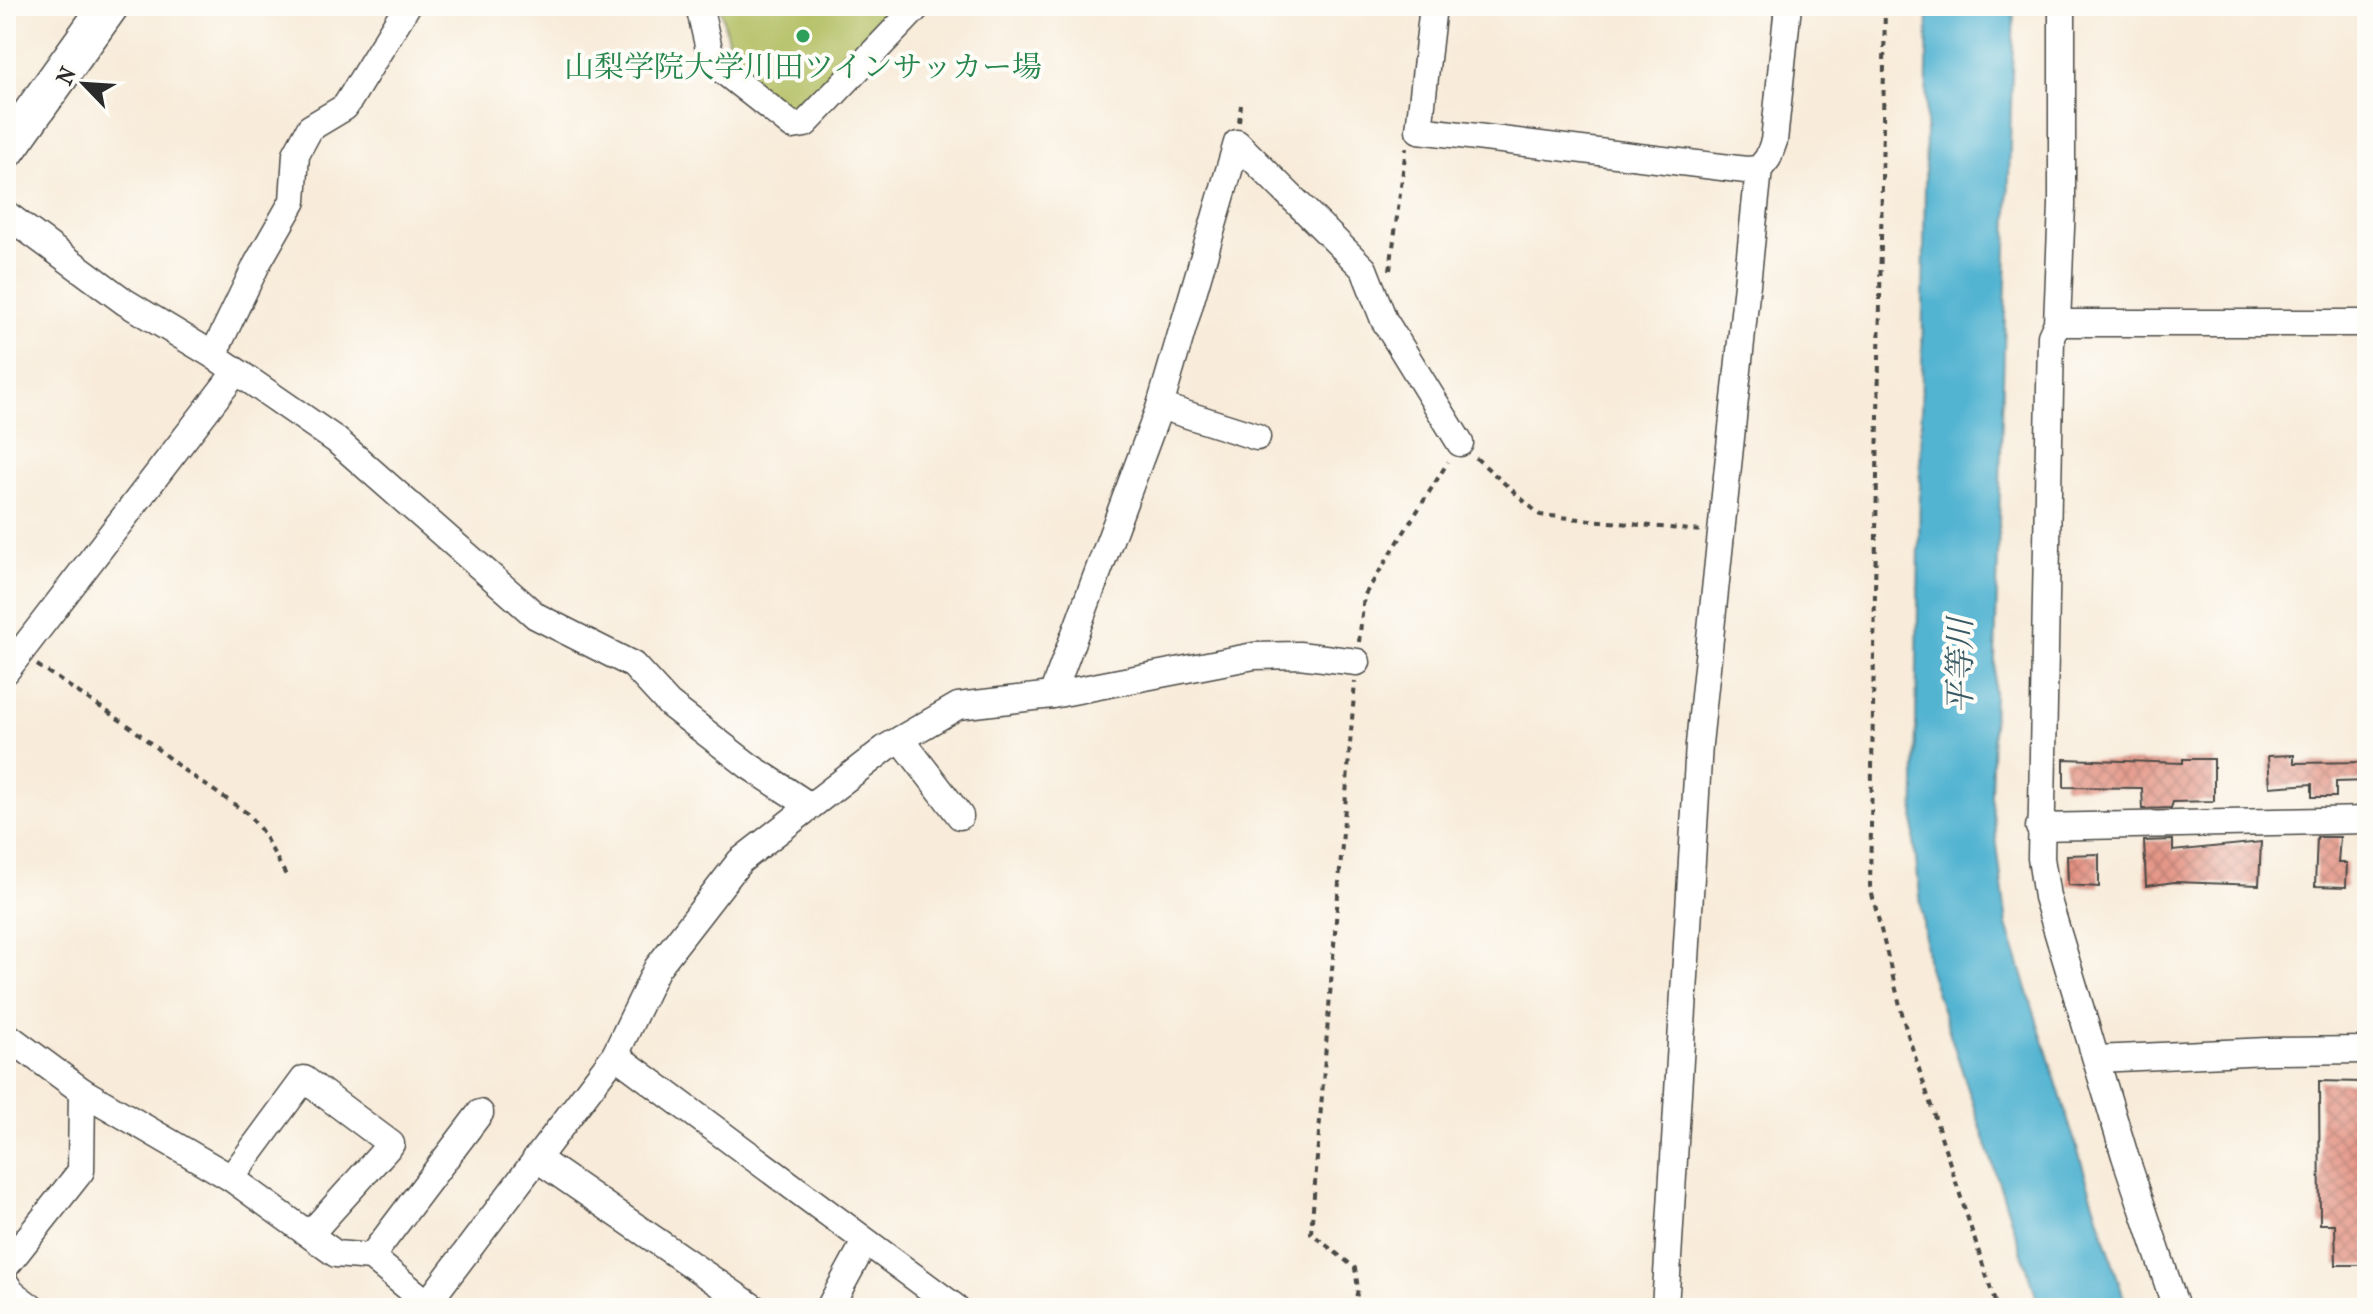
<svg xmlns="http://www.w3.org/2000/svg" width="2373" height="1314" viewBox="0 0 2373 1314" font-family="'IM FELL French Canon','Noto Serif JP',serif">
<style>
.pitch{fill:#b1bd5f;stroke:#6e7445;stroke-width:2}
.water{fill:#52b4d1;stroke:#3e707e;stroke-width:2}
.building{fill:url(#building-cross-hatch)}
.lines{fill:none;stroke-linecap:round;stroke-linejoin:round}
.minor-casing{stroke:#4a4845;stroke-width:29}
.highway-casing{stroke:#4a4845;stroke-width:41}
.path{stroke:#4a4845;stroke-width:4;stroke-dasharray:6 6;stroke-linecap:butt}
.minor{stroke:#fff;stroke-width:26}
.highway{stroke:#fff;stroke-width:38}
.leisure-dot{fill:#2e9e5b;stroke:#fdfcf7;stroke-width:3}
.labels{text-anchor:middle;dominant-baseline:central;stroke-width:8;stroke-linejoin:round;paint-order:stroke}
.leisure-label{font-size:30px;fill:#27864d;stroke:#fdfcf7}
.water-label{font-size:32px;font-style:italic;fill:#395b65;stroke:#fdfcf7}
</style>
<defs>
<pattern id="building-cross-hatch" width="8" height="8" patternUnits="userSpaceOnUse" patternTransform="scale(2)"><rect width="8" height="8" fill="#e28c7c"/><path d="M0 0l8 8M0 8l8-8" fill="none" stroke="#b77366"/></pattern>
</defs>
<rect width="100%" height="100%" fill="#fdfcf7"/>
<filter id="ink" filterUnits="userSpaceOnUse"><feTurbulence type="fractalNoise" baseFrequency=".0125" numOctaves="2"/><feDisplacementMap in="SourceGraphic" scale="16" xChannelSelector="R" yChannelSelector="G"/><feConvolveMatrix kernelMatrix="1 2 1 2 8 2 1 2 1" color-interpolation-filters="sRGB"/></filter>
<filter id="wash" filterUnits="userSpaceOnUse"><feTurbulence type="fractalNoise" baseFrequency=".006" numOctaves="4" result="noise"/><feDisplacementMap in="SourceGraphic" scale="32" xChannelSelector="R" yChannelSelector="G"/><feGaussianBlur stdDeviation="1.8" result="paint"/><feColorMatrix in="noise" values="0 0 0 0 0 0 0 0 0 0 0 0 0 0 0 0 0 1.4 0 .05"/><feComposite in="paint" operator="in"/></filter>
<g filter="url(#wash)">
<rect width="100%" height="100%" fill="#f8ebd9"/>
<!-- pitch -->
<polygon class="pitch" points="720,6 906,6 804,119 734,66"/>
<!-- water -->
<polygon class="water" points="1928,6 2014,6 1991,796 2007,925 2127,1308 2040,1308 1928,967 1914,842"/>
<g id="blocks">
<!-- building -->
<g class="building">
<polygon points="2294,755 2294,763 2367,762 2367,781 2336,782 2336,797 2312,797 2312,784 2270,787 2268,756"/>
<polygon points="2064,759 2183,763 2183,759 2214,759 2214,801 2173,802 2171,808 2143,809 2142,788 2064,787"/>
<polygon points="2317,837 2340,837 2338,863 2347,863 2346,887 2315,886"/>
<polygon points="2173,840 2173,851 2261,842 2259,885 2174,882 2146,886 2144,841"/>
<polygon points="2099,854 2099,887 2068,885 2067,855"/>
<polygon points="2319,1081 2361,1082 2367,1265 2336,1265 2335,1224 2320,1224"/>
</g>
</g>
</g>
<g filter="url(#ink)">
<use href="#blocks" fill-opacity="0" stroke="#4a4845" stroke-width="2"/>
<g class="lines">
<defs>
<g id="minor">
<polyline points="699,6 712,62 793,126 805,124 918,6"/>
<polyline points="1433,6 1419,130 1746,170 1759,169 1768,158 1774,141 1788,6"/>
<polyline points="2062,6 2062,205 2057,323 2051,336 2041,858 2047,897 2125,1156 2176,1308"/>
<polyline points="6,214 125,302 213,355 336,440 536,616 633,665 669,704 749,766 810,806"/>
<polyline points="2057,323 2367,323"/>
<polyline points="213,355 257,264 293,201 296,154 310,128 345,107 407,6"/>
<polyline points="1160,406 1257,437"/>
<polyline points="6,671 235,373"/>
<polyline points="1052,695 1160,406 1237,143 1364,269 1384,320 1460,443"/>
<polyline points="901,739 960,816"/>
<polyline points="2039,827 2367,820"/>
<polyline points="6,1035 82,1091 231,1178 336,1254 371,1257 427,1303"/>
<polyline points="615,1055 956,1308"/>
<polyline points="2097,1059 2267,1051 2367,1050"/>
<polyline points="536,1158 754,1308"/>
<polyline points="231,1178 304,1079 391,1144 310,1234"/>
<polyline points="371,1257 480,1113"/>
<polyline points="6,1266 81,1171 82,1091"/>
<polyline points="6,1284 12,1293 32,1308"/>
<polyline points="424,1308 615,1055 657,968 740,861 887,747 958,706 1052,695 1254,656 1299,655 1357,662"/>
<polyline points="829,1308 865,1242"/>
<polyline points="1665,1308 1699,744 1759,169"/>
</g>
<polyline id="highway" points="6,150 109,6"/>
</defs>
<!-- minor casing -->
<use href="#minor" class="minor-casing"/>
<!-- highway casing -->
<use href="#highway" class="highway-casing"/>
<!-- path -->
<g class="path">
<polyline points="1885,6 1870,886 1906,1029 1997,1308"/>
<polyline points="1239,122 1241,105"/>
<polyline points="1390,270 1406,148"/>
<polyline points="1476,458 1540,515 1701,531"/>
<polyline points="1359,642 1364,596 1448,462"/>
<polyline points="37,665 132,728 182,769 247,813 261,830 287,877"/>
<polyline points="1354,1308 1358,1289 1355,1268 1311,1233 1355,682"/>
</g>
<!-- minor -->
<use href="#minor" class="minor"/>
<!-- highway -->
<use href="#highway" class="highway"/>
</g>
</g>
<!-- markers -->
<circle class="leisure-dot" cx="803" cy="36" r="8"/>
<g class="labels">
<!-- leisure labels -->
<g class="leisure-label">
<text x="803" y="67">山梨学院大学川田ツインサッカー場</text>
</g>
<!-- water labels -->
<g class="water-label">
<text transform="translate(1960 666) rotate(-90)">平等川</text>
</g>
</g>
<!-- margin -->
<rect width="2373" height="1314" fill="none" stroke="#fdfcf7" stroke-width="32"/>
<!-- north arrow -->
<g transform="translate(84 84) rotate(295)" stroke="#fdfcf7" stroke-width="6" paint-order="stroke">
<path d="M0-6L14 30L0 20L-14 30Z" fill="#2b2b2b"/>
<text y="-12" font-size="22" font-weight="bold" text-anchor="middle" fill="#2b2b2b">N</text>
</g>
</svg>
